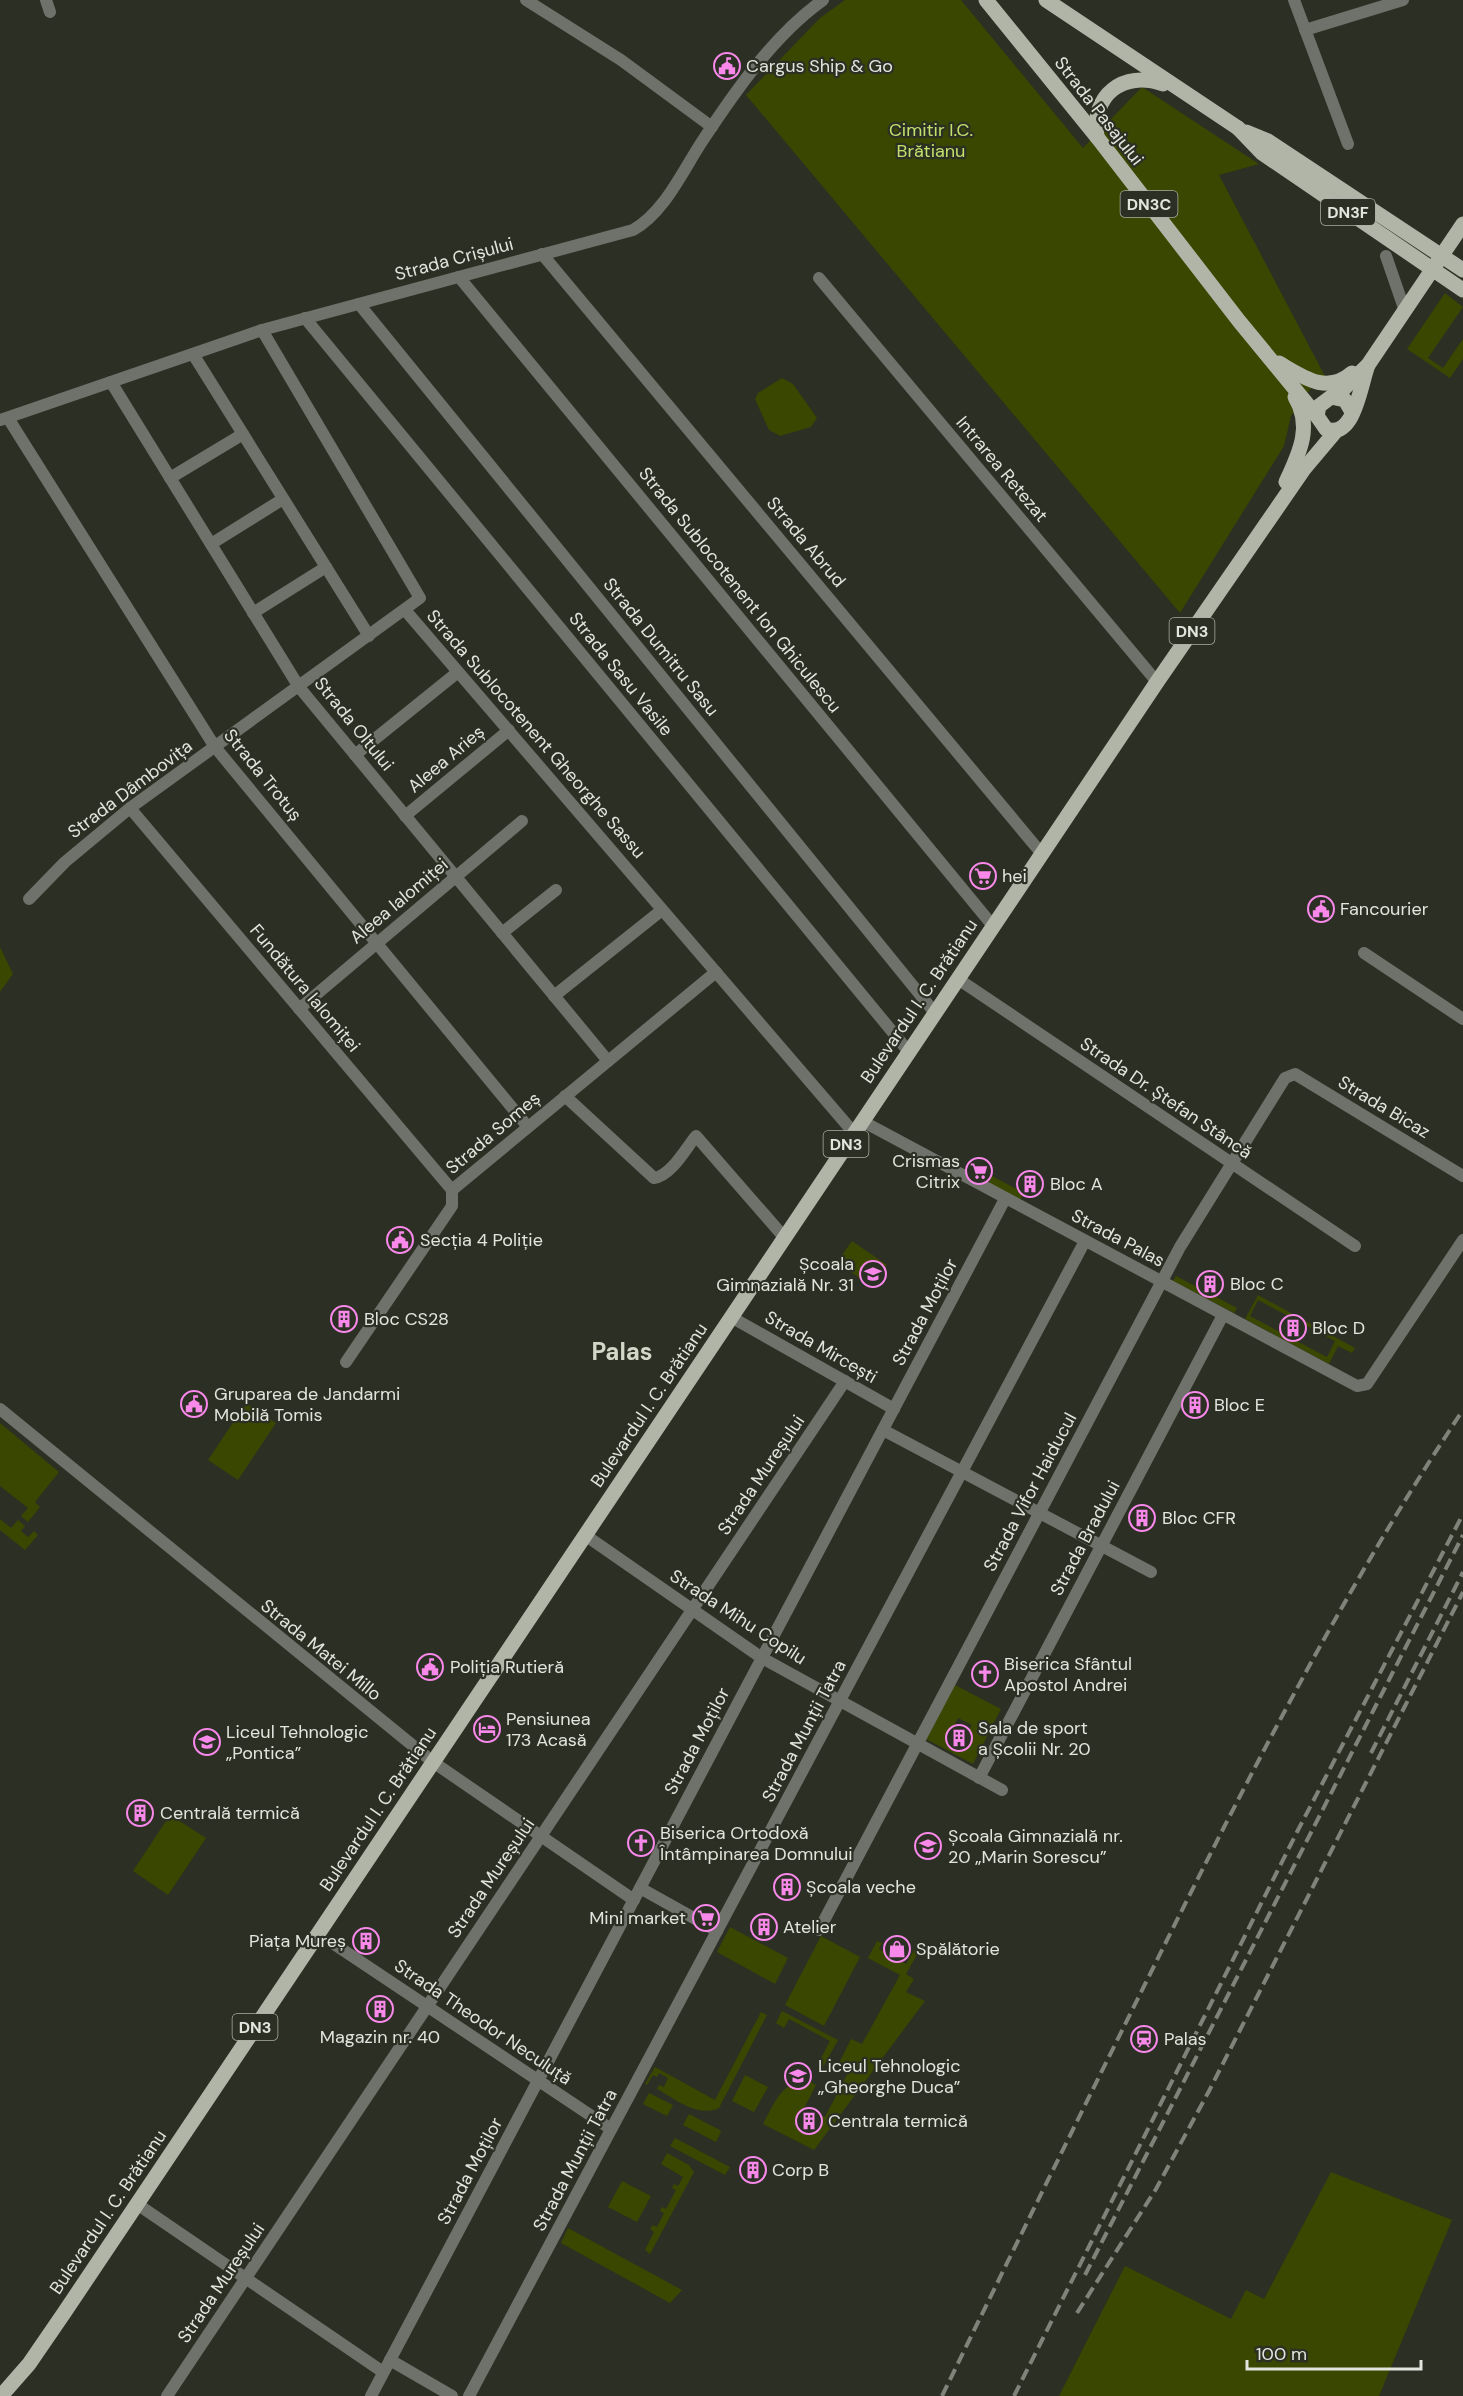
<svg xmlns="http://www.w3.org/2000/svg" width="1463" height="2396" viewBox="0 0 1463 2396" font-family="'DM Sans',sans-serif">
<style>
.green{fill:#394700;fill-rule:evenodd}
.lines{fill:none;stroke-linecap:round;stroke-linejoin:round}
.minor{stroke:#6f716b;stroke-width:12}
.primary{stroke:#b1b5a8;stroke-width:15}
.rail{stroke:#808379;stroke-width:4;stroke-dasharray:12 6;stroke-linecap:butt}
.primary-bridge{stroke:#b1b5a8;stroke-width:15}
.labels{text-anchor:middle;dominant-baseline:central;stroke-width:4.5;stroke-linejoin:round;paint-order:stroke}
.shield{fill:#2c2f23;stroke:#abaea5;stroke-width:1.5}
.shield-label{font-size:16px;font-weight:bold;fill:#e2e5dd}
.poi-label{font-size:18px;fill:#e2e5dd;stroke:#2c2f23;text-anchor:start}
.street-label{font-size:18px;fill:#e2e5dd;stroke:#2c2f23}
.park-label{font-size:18px;fill:#c2e06b;stroke:#2c2f23}
.district-label{font-size:24px;font-weight:bold;fill:#d2d7c8;stroke:#2c2f23}
</style>
<rect width="100%" height="100%" fill="#2c2f23"/>
<!-- green -->
<g class="green">
<polygon points="845,0 961,0 1083,148 1142,87 1259,164 1219,175 1327,380 1317,380 1291,416 1284,446 1180,613 746,95 820,18"/>
<polygon points="1445,293 1463,307 1428,358 1443,368 1463,339 1463,359 1450,378 1407,349"/>
<polygon points="782,378 793,384 817,418 811,427 780,436 769,430 755,399 758,393"/>
<polygon points="0,947 13,974 0,992"/>
<polygon points="992,1176 1024,1193 1020,1200 988,1183"/>
<polygon points="852,1241 887,1265 872,1287 837,1262"/>
<polygon points="1176,1276 1237,1308 1234,1313 1173,1281"/>
<path d="M1258 1295 1355 1348 1352 1353 1338 1346 1329 1364 1245 1319ZM1258 1300 1335 1341 1327 1357 1250 1316Z"/>
<polygon points="246,1403 276,1423 238,1480 208,1460"/>
<polygon points="0,1423 59,1472 35,1502 40,1507 28,1522 21,1516 28,1508 0,1486"/>
<polygon points="0,1519 11,1528 18,1520 25,1526 21,1531 28,1537 34,1531 38,1535 25,1550 0,1530"/>
<path d="M955 1685 1001 1709 973 1764 926 1739ZM958 1718 972 1725 959 1749 949 1744 955 1733 952 1730Z"/>
<polygon points="170,1815 206,1838 168,1895 133,1871"/>
<polygon points="730,1927 788,1958 775,1984 717,1952"/>
<polygon points="821,1936 860,1957 824,2026 785,2005"/>
<path d="M877 1941 882 1943 879 1949 906 1964 915 1949 919 1951 906 1974 914 1979 906 1992 925 2001 814 2150 763 2124C774 2104 781 2083 806 2079L816 2085 795 2126 812 2135 822 2116 825 2117 850 2069 839 2063 851 2039 862 2044 900 1975 868 1958Z"/>
<polygon points="782,2011 838,2040 822,2069 817,2066 830,2041 789,2019 784,2028 776,2023"/>
<path d="M761 2012 767 2015 719 2108C698 2118 675 2099 657 2089L659 2085 664 2087 668 2078 659 2073 657 2077 653 2075 647 2085 645 2084 655 2067 715 2100Z"/>
<polygon points="745,2075 768,2087 754,2112 732,2101"/>
<polygon points="649,2093 673,2105 667,2116 643,2104"/>
<polygon points="689,2114 720,2130 721,2132 716,2142 683,2125"/>
<polygon points="675,2138 730,2167 725,2175 670,2146"/>
<polygon points="667,2153 689,2165 694,2172 650,2254 645,2250 654,2232 650,2229 653,2225 657,2227 664,2213 660,2211 662,2207 666,2209 676,2190 672,2188 674,2184 678,2186 683,2177 661,2164"/>
<polygon points="1331,2172 1452,2220 1379,2396 1059,2396 1125,2266 1231,2319 1246,2290 1264,2299"/>
<polygon points="622,2181 651,2196 637,2222 608,2207"/>
<polygon points="568,2228 682,2290 670,2303 561,2243"/>
</g>
<g class="lines">
<!-- minor -->
<g class="minor">
<polyline points="46,0 50,12"/>
<polyline points="526,0 621,60 712,127"/>
<polyline points="1294,0 1348,144"/>
<polyline points="1305,30 1403,0"/>
<polyline points="542,254 1042,854"/>
<polyline points="1386,256 1405,311"/>
<polyline points="459,277 993,926"/>
<polyline points="819,278 1157,682"/>
<polyline points="359,304 935,1013"/>
<polyline points="305,318 909,1052"/>
<polyline points="193,354 369,636"/>
<polyline points="111,382 299,687 608,1061"/>
<polyline points="8,418 215,747 528,1127"/>
<path d="M0 420 262 330 633 230C665 212 683 170 703 140 736 90 774 35 823 0"/>
<polyline points="170,478 243,434"/>
<polyline points="211,544 283,499"/>
<polyline points="405,610 854,1133"/>
<polyline points="253,613 326,567"/>
<polyline points="355,755 458,672"/>
<polyline points="130,808 452,1190"/>
<polyline points="405,816 509,730"/>
<polyline points="29,899 65,862 130,808 420,598 262,330"/>
<polyline points="502,933 556,890"/>
<polyline points="1364,953 1463,1019"/>
<polyline points="958,979 1355,1246"/>
<polyline points="554,996 662,910"/>
<polyline points="299,1009 522,821"/>
<path d="M565 1096 654 1178C671 1176 686 1148 696 1136L784 1237"/>
<polyline points="862,1121 1357,1386 1367,1384 1463,1240"/>
<polyline points="452,1190 716,972"/>
<polyline points="731,1317 894,1409"/>
<polyline points="346,1362 452,1206 452,1190"/>
<polyline points="0,1409 433,1762 634,1900"/>
<polyline points="883,1430 1151,1572"/>
<polyline points="585,1535 762,1658 1002,1790"/>
<polyline points="979,1778 1223,1315"/>
<polyline points="640,1888 717,1931"/>
<polyline points="819,1930 1180,1247 1285,1078 1295,1074 1463,1176"/>
<polyline points="334,1944 611,2129"/>
<polyline points="137,2204 383,2372"/>
<polyline points="390,2360 452,2396"/>
<polyline points="167,2396 845,1381"/>
<polyline points="371,2396 1005,1199"/>
<polyline points="469,2396 1085,1241"/>
</g>
<!-- primary -->
<g class="primary">
<polyline points="986,0 1097,137 1239,321 1317,416"/>
<polyline points="1046,0 1238,128"/>
<path d="M1097 137C1091 95 1123 70 1163 84"/>
<path d="M1279 363C1303 377 1327 395 1352 373"/>
<polyline points="1335,397 1368,365 1463,224"/>
<path d="M1352 412 1345 400 1331 397 1319 406 1317 416 1326 429C1354 439 1360 388 1367 368"/>
<path d="M1286 482C1299 454 1313 426 1295 397"/>
<polyline points="1,2396 29,2364 64,2313 1157,682 1304,469 1336,431"/>
</g>
<!-- rail -->
<g class="rail">
<polyline points="1371,1753 1463,1572"/>
<polyline points="1085,2275 1463,1535"/>
<polyline points="1077,2313 1156,2189 1209,2091 1463,1592"/>
<path d="M942 2396C1015 2246 1089 2097 1163 1948 1255 1764 1349 1581 1463 1410"/>
<polyline points="1014,2396 1297,1832 1463,1514"/>
</g>
<!-- primary-bridge -->
<g class="primary-bridge">
<polyline points="1238,128 1262,153 1463,290"/>
<polyline points="1246,132 1268,141 1463,270"/>
</g>
</g>
<!-- icons -->
<defs>
<symbol id="civic-ring" viewBox="-11 -11 22 22"><circle r="9.5" fill="#2c2f23" stroke="#f888ea" stroke-width="1.5"/><path d="M-.6-6.5H3V-4.5H.6V-3L4-1V1h2V6H-6V1h2V-1L-.6-3ZM-1.2 2.5V6h2.4V2.5Z" fill="#f888ea"/></symbol>
<symbol id="supermarket-ring" viewBox="-11 -11 22 22"><circle r="9.5" fill="#2c2f23" stroke="#f888ea" stroke-width="1.5"/><path d="M-6-5.5h2.5l.6 2H6L4.5 2H-2.5L-4.4-4H-6ZM-1.5 3.2a1.3 1.3 0 1 0 .1 0ZM3 3.2a1.3 1.3 0 1 0 .1 0Z" fill="#f888ea"/></symbol>
<symbol id="building-ring" viewBox="-11 -11 22 22"><circle r="9.5" fill="#2c2f23" stroke="#f888ea" stroke-width="1.5"/><path d="M-4-6H4V6H1V3H-1V6H-4ZM-2.5-4.3h1.7v1.8h-1.7ZM.8-4.3h1.7v1.8H.8ZM-2.5-1h1.7V.8h-1.7ZM.8-1h1.7V.8H.8Z" fill="#f888ea"/></symbol>
<symbol id="school-ring" viewBox="-11 -11 22 22"><circle r="9.5" fill="#2c2f23" stroke="#f888ea" stroke-width="1.5"/><path d="M0-5L7-2L0 1L-7-2ZM-4 1L0 2.5L4 1V4Q0 6-4 4Z" fill="#f888ea"/></symbol>
<symbol id="church-ring" viewBox="-11 -11 22 22"><circle r="9.5" fill="#2c2f23" stroke="#f888ea" stroke-width="1.5"/><path d="M-1.2-6h2.4v3.5h3.3v2.4h-3.3V6h-2.4V-.1h-3.3v-2.4h3.3Z" fill="#f888ea"/></symbol>
<symbol id="hotel-ring" viewBox="-11 -11 22 22"><circle r="9.5" fill="#2c2f23" stroke="#f888ea" stroke-width="1.5"/><path d="M-6-4.5h1.5V1H6V5H4.5V3h-9V5H-6ZM-4 0a1.8 1.8 0 1 1 3.6 0ZM.5 0V-2.5h3Q6-2.5 6 0Z" fill="#f888ea"/></symbol>
<symbol id="shop-ring" viewBox="-11 -11 22 22"><circle r="9.5" fill="#2c2f23" stroke="#f888ea" stroke-width="1.5"/><path d="M-5-2.5h2.3a2.7 3.5 0 0 1 5.4 0H5L5.5 6h-11ZM-1.5-2.5h3a1.5 2.3 0 0 0-3 0Z" fill="#f888ea"/></symbol>
<symbol id="station-ring" viewBox="-11 -11 22 22"><circle r="9.5" fill="#2c2f23" stroke="#f888ea" stroke-width="1.5"/><path d="M-3-6H3Q5-6 5-4V2Q5 4 3 4L4.5 6H3L1.5 4h-3L-3 6H-4.5L-3 4Q-5 4-5 2V-4Q-5-6-3-6ZM-3.5-4v3h7v-3ZM-3.5 1v1.5H-2V1ZM2 1v1.5H3.5V1Z" fill="#f888ea"/></symbol>
</defs>
<g fill-rule="evenodd">
<use href="#civic-ring" x="712" y="51" width="30" height="30"/>
<use href="#supermarket-ring" x="968" y="861" width="30" height="30"/>
<use href="#civic-ring" x="1306" y="894" width="30" height="30"/>
<use href="#supermarket-ring" x="964" y="1156" width="30" height="30"/>
<use href="#building-ring" x="1015" y="1169" width="30" height="30"/>
<use href="#civic-ring" x="385" y="1225" width="30" height="30"/>
<use href="#school-ring" x="858" y="1259" width="30" height="30"/>
<use href="#building-ring" x="1195" y="1269" width="30" height="30"/>
<use href="#building-ring" x="329" y="1304" width="30" height="30"/>
<use href="#building-ring" x="1278" y="1313" width="30" height="30"/>
<use href="#civic-ring" x="179" y="1389" width="30" height="30"/>
<use href="#building-ring" x="1180" y="1390" width="30" height="30"/>
<use href="#building-ring" x="1127" y="1503" width="30" height="30"/>
<use href="#civic-ring" x="415" y="1652" width="30" height="30"/>
<use href="#church-ring" x="970" y="1659" width="30" height="30"/>
<use href="#hotel-ring" x="472" y="1714" width="30" height="30"/>
<use href="#building-ring" x="944" y="1723" width="30" height="30"/>
<use href="#school-ring" x="192" y="1727" width="30" height="30"/>
<use href="#building-ring" x="125" y="1798" width="30" height="30"/>
<use href="#church-ring" x="626" y="1828" width="30" height="30"/>
<use href="#school-ring" x="913" y="1831" width="30" height="30"/>
<use href="#building-ring" x="772" y="1872" width="30" height="30"/>
<use href="#supermarket-ring" x="691" y="1903" width="30" height="30"/>
<use href="#building-ring" x="749" y="1912" width="30" height="30"/>
<use href="#building-ring" x="351" y="1926" width="30" height="30"/>
<use href="#shop-ring" x="882" y="1934" width="30" height="30"/>
<use href="#building-ring" x="365" y="1994" width="30" height="30"/>
<use href="#station-ring" x="1129" y="2024" width="30" height="30"/>
<use href="#school-ring" x="783" y="2061" width="30" height="30"/>
<use href="#building-ring" x="794" y="2106" width="30" height="30"/>
<use href="#building-ring" x="738" y="2155" width="30" height="30"/>
</g>
<g class="labels">
<!-- shield labels -->
<g class="shield">
<rect x="1120.5" y="191" width="57" height="26" rx="4.5"/>
<rect x="1321" y="199" width="54" height="26" rx="4.5"/>
<rect x="1169.5" y="618" width="45" height="26" rx="4.5"/>
<rect x="823.5" y="1131" width="45" height="26" rx="4.5"/>
<rect x="232.5" y="2014" width="45" height="26" rx="4.5"/>
</g>
<g class="shield-label">
<text x="1149" y="204">DN3C</text>
<text x="1348" y="212">DN3F</text>
<text x="1192" y="631">DN3</text>
<text x="846" y="1144">DN3</text>
<text x="255" y="2027">DN3</text>
</g>
<!-- poi labels -->
<g class="poi-label">
<text x="746" y="66">Cargus Ship &amp; Go</text>
<text x="1002" y="876">hei</text>
<text x="1340" y="909">Fancourier</text>
<text x="960" y="1161" text-anchor="end">Crismas<tspan x="960" dy="21">Citrix</tspan></text>
<text x="1050" y="1184">Bloc A</text>
<text x="420" y="1240">Secția 4 Poliție</text>
<text x="854" y="1264" text-anchor="end">Școala<tspan x="854" dy="21">Gimnazială Nr. 31</tspan></text>
<text x="1230" y="1284">Bloc C</text>
<text x="364" y="1319">Bloc CS28</text>
<text x="1312" y="1328">Bloc D</text>
<text x="214" y="1394">Gruparea de Jandarmi<tspan x="214" dy="21">Mobilă Tomis</tspan></text>
<text x="1214" y="1405">Bloc E</text>
<text x="1162" y="1518">Bloc CFR</text>
<text x="1004" y="1664">Biserica Sfântul<tspan x="1004" dy="21">Apostol Andrei</tspan></text>
<text x="450" y="1667">Poliția Rutieră</text>
<text x="506" y="1719">Pensiunea<tspan x="506" dy="21">173 Acasă</tspan></text>
<text x="978" y="1728">Sala de sport<tspan x="978" dy="21">a Școlii Nr. 20</tspan></text>
<text x="226" y="1732">Liceul Tehnologic<tspan x="226" dy="21">„Pontica”</tspan></text>
<text x="160" y="1813">Centrală termică</text>
<text x="660" y="1833">Biserica Ortodoxă<tspan x="660" dy="21">Întâmpinarea Domnului</tspan></text>
<text x="948" y="1836">Școala Gimnazială nr.<tspan x="948" dy="21">20 „Marin Sorescu”</tspan></text>
<text x="806" y="1887">Școala veche</text>
<text x="686" y="1918" text-anchor="end">Mini market</text>
<text x="783" y="1927">Atelier</text>
<text x="346" y="1941" text-anchor="end">Piața Mureș</text>
<text x="916" y="1949">Spălătorie</text>
<text x="380" y="2037" text-anchor="middle">Magazin nr. 40</text>
<text x="1164" y="2039">Palas</text>
<text x="818" y="2066">Liceul Tehnologic<tspan x="818" dy="21">„Gheorghe Duca”</tspan></text>
<text x="828" y="2121">Centrala termică</text>
<text x="772" y="2170">Corp B</text>
</g>
<!-- street labels -->
<g class="street-label">
<text transform="translate(1099 111) rotate(52)">Strada Pasajului</text>
<text transform="translate(454 259) rotate(-15)">Strada Crișului</text>
<text transform="translate(1002 469) rotate(50)">Intrarea Retezat</text>
<text transform="translate(806 542) rotate(50)">Strada Abrud</text>
<text transform="translate(740 590) rotate(51)">Strada Sublocotenent Ion Ghiculescu</text>
<text transform="translate(661 647) rotate(51)">Strada Dumitru Sasu</text>
<text transform="translate(621 674) rotate(51)">Strada Sasu Vasile</text>
<text transform="translate(354 724) rotate(51)">Strada Oltului</text>
<text transform="translate(536 734) rotate(49)">Strada Sublocotenent Gheorghe Sassu</text>
<text transform="translate(446 759) rotate(-40)">Aleea Arieș</text>
<text transform="translate(263 775) rotate(51)">Strada Trotuș</text>
<text transform="translate(130 789) rotate(-37)">Strada Dâmbovița</text>
<text transform="translate(399 901) rotate(-40)">Aleea Ialomiței</text>
<text transform="translate(305 988) rotate(50)">Fundătura Ialomiței</text>
<text transform="translate(919 1001) rotate(-56)">Bulevardul I. C. Brătianu</text>
<text transform="translate(1166 1098) rotate(34)">Strada Dr. Ștefan Stâncă</text>
<text transform="translate(1384 1107) rotate(31)">Strada Bicaz</text>
<text transform="translate(493 1133) rotate(-40)">Strada Someș</text>
<text transform="translate(1118 1238) rotate(28)">Strada Palas</text>
<text transform="translate(925 1312) rotate(-62)">Strada Moților</text>
<text transform="translate(821 1347) rotate(30)">Strada Mircești</text>
<text transform="translate(649 1405) rotate(-56)">Bulevardul I. C. Brătianu</text>
<text transform="translate(761 1475) rotate(-56)">Strada Mureșului</text>
<text transform="translate(1030 1492) rotate(-62)">Strada Vifor Haiducul</text>
<text transform="translate(1085 1538) rotate(-62)">Strada Bradului</text>
<text transform="translate(738 1617) rotate(33)">Strada Mihu Copilu</text>
<text transform="translate(321 1650) rotate(39)">Strada Matei Millo</text>
<text transform="translate(804 1731) rotate(-62)">Strada Munții Tatra</text>
<text transform="translate(697 1741) rotate(-62)">Strada Moților</text>
<text transform="translate(378 1809) rotate(-56)">Bulevardul I. C. Brătianu</text>
<text transform="translate(491 1878) rotate(-56)">Strada Mureșului</text>
<text transform="translate(483 2022) rotate(34)">Strada Theodor Neculuță</text>
<text transform="translate(575 2160) rotate(-62)">Strada Munții Tatra</text>
<text transform="translate(470 2171) rotate(-62)">Strada Moților</text>
<text transform="translate(108 2212) rotate(-56)">Bulevardul I. C. Brătianu</text>
<text transform="translate(221 2283) rotate(-56)">Strada Mureșului</text>
</g>
<!-- park labels -->
<g class="park-label">
<text x="931" y="130">Cimitir I.C.<tspan x="931" dy="21">Brătianu</tspan></text>
</g>
<!-- district labels -->
<g class="district-label">
<text x="622" y="1351">Palas</text>
</g>
</g>
<!-- scale -->
<path d="M1247 2360v9h174v-9" fill="none" stroke="#e2e5dd" stroke-width="3"/>
<text x="1256" y="2360" font-size="18" fill="#e2e5dd" stroke="#2c2f23" stroke-width="4.5" paint-order="stroke">100 m</text>
</svg>
